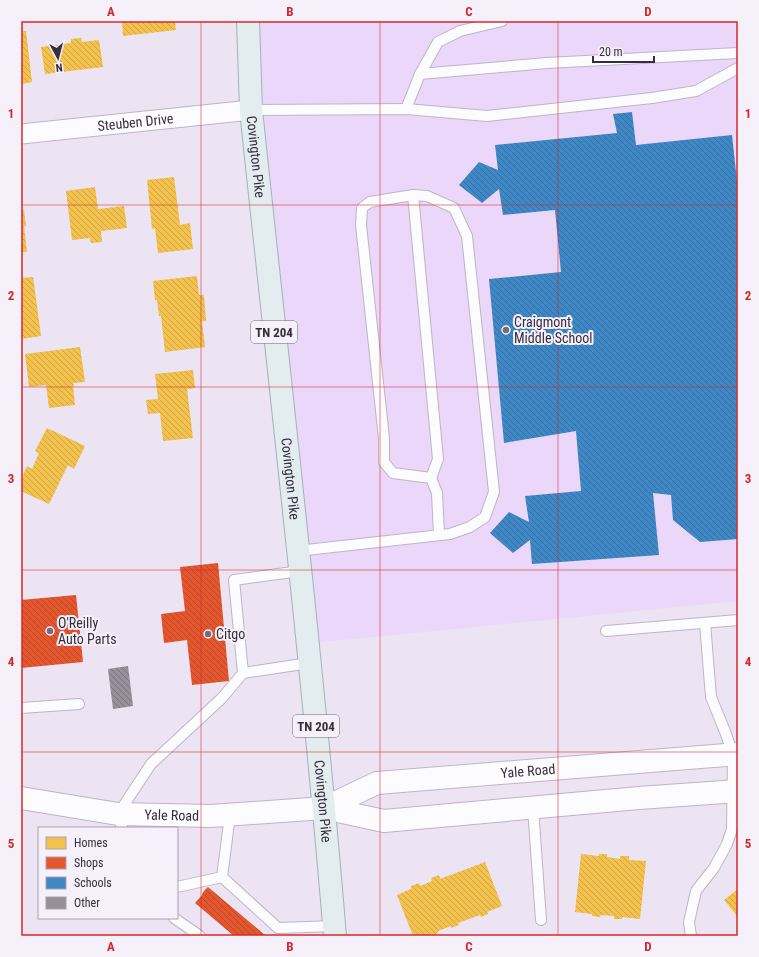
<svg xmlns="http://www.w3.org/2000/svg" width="759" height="957" viewBox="0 0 759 957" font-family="'Roboto Condensed',sans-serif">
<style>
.built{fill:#ead7f9}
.homes{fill:url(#homes-back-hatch)}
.shops{fill:url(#shops-back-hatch)}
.schools{fill:url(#schools-back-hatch)}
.building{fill:url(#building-back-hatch)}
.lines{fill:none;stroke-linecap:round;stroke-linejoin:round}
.lane-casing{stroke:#bdb5c4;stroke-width:12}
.street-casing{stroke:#bdb5c4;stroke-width:21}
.secondary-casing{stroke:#bdb5c4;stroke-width:24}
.primary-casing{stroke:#a2b2b9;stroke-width:24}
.lane{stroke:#fcfbfd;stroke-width:10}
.street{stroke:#fcfbfd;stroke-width:19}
.secondary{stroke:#fcfbfd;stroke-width:22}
.primary{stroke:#e3ecef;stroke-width:22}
.grid{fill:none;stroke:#d62828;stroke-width:1;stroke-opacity:0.55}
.poi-dot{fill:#766d7d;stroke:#f5f0f9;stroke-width:1.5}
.labels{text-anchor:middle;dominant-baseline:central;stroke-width:4;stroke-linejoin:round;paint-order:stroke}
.shield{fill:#f5f0f9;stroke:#6f6876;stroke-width:1}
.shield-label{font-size:13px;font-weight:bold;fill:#362d3e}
.street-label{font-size:14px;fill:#362d3e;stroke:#f5f0f9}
.poi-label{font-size:14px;fill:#362d3e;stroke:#f5f0f9;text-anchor:start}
.neatline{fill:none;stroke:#d62828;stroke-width:1.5}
.grid-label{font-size:13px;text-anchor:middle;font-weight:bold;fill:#d62828}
</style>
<defs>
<pattern id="homes-back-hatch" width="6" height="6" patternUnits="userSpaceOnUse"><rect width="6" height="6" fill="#f2c14e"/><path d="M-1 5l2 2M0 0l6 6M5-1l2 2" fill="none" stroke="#d0a645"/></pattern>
<pattern id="shops-back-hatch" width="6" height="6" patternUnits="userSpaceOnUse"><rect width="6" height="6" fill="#e4572e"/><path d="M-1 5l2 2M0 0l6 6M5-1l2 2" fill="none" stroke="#ba4829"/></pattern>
<pattern id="schools-back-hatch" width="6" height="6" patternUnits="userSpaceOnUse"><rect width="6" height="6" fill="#3f88c5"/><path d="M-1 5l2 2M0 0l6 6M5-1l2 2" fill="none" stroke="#3670a1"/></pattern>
<pattern id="building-back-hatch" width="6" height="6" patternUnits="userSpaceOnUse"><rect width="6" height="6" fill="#988f9b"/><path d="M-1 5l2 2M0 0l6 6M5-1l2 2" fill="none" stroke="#7d7580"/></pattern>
</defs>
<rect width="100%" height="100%" fill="#ece4f3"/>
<!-- built -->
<polygon class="built" points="248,21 738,21 738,601 354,639 307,643"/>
<!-- homes -->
<g class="homes">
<polygon points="21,21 22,21 23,31 26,31 32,82 21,84"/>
<polygon points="122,21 175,21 176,30 123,36"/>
<polygon points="81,38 82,42 99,40 103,67 45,74 41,47 71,43 71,39"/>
<polygon points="174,177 180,225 190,223 193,249 158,253 155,228 152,229 147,180"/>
<polygon points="95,187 98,209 124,206 127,228 101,231 102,242 91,243 90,238 72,240 66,191"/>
<polygon points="21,210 24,210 26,226 24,226 27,252 21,252"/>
<polygon points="197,276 199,295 204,295 206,321 202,321 205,347 165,352 161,316 159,316 157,300 155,300 153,281"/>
<polygon points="33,277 41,336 21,339 21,278"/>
<polygon points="80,347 85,382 73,383 74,385 73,386 75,405 49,408 46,385 29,387 25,354"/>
<polygon points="193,370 195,388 187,389 193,438 163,441 160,413 148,414 146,400 158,399 155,374"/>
<polygon points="47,428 85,446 74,469 68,465 49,504 21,491 21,479 27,466 32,469 39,453 35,451"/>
<polygon points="581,854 599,856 599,854 607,854 607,857 620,859 620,856 629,856 629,860 646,861 640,919 622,917 622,919 614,919 614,916 601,915 600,917 592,916 592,914 575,912"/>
<polygon points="485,862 502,906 487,912 488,914 481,917 480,915 458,923 459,925 451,928 451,926 438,931 438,933 432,936 431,934 425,936 413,936 397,895 411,889 411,886 419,883 420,886 432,881 431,878 439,875 440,879"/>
<polygon points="738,889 738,915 737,916 724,900"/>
</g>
<!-- shops -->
<g class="shops">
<polygon points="218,563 229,681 192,685 187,640 164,643 161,614 185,611 180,567"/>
<polygon points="76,595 83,662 21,668 21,600"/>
<polygon points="208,887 266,936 234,936 195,903 202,895 202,894 204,891"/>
</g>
<!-- schools -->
<polygon class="schools" points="632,112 636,145 732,135 738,191 738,539 700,542 673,520 671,495 653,493 659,555 532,564 530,540 513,553 490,533 509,512 529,522 525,496 581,491 576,431 504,443 489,279 561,272 555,210 503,215 499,189 482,203 459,185 479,162 498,170 495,145 617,133 613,114"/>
<!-- building -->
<polygon class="building" points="128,666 133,706 113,709 108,669"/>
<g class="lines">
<defs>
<g id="lane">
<polyline points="420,74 547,63 738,53"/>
<polyline points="406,109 420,74 438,42 460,31 502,21"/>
<polyline points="251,110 406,109 487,116 652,98 696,91 738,68"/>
<polyline points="413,195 438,459 431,478"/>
<polyline points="297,551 450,534 470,527 485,517 494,492 467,236 454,208 427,196 413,195 370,202 362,208 361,225 384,438 384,462 393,473 431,478 437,493 439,535"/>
<polyline points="606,631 738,620"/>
<polyline points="243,673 309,663"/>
<polyline points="21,708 79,704"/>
<polyline points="533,808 541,920"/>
<polyline points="122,828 118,814 151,764 222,698 243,673 234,580 300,571"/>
<polyline points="222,877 278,928 334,926"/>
<polyline points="177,887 222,877 230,815"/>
<polyline points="174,918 200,936"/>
<polyline points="691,936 689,922 696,891 714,868 727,844 732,829 733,755 726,734 711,697 705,623"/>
</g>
<g id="street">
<path id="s1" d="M21 134 251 110"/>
</g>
<g id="secondary">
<path id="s2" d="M21 798 118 814 211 816 324 808 384 821 639 798 738 791"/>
<path id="s3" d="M324 808 377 783 738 754"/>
</g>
<g id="primary">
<path id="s4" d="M248 21 251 110C280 385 312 660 335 936"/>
</g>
</defs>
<!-- lane casing -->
<use href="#lane" class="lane-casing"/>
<!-- street casing -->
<use href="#street" class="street-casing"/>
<!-- secondary casing -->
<use href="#secondary" class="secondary-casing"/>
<!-- primary casing -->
<use href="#primary" class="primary-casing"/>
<!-- lane -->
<use href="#lane" class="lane"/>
<!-- street -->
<use href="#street" class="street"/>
<!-- secondary -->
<use href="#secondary" class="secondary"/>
<!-- primary -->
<use href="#primary" class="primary"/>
</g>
<!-- grid -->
<path class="grid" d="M201 21V936M380 21V936M558 21V936M21 205H738M21 387H738M21 570H738M21 752H738"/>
<!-- markers -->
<g class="poi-dot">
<circle cx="506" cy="330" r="4"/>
<circle cx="50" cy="631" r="4"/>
<circle cx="208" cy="634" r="4"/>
</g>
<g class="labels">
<!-- shield labels -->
<g class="shield">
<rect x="251" y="321" width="46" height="22" rx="3"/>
<rect x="293" y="715" width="46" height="22" rx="3"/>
</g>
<g class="shield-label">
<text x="274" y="332">TN 204</text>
<text x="316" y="726">TN 204</text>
</g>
<!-- street labels -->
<g class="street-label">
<text stroke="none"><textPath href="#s1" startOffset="115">Steuben Drive</textPath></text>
<text stroke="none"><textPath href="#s4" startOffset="136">Covington Pike</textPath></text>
<text stroke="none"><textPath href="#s4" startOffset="460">Covington Pike</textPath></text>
<text stroke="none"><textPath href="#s3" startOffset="210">Yale Road</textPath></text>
<text stroke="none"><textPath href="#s4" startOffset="784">Covington Pike</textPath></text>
<text stroke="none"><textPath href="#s2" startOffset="152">Yale Road</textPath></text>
</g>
<!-- poi labels -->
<g class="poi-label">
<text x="514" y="322">Craigmont<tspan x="514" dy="16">Middle School</tspan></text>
<text x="58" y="623">O'Reilly<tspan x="58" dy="16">Auto Parts</tspan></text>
<text x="216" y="634">Citgo</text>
</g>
</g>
<!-- border -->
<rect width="759" height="957" fill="none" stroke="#f5f0f9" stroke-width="44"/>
<!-- legend -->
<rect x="38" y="827" width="140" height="92" fill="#f5f0f9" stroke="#a9a2ae"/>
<rect x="46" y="837" width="20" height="12" fill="#f2c14e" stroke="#a9a2ae"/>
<text x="74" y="847" font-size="12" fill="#362d3e">Homes</text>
<rect x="46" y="857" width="20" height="12" fill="#e4572e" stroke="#a9a2ae"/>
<text x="74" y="867" font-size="12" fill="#362d3e">Shops</text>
<rect x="46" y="877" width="20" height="12" fill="#3f88c5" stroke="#a9a2ae"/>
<text x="74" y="887" font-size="12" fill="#362d3e">Schools</text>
<rect x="46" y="897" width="20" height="12" fill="#988f9b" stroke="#a9a2ae"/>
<text x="74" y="907" font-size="12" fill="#362d3e">Other</text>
<!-- north arrow -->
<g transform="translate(58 58) rotate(173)" stroke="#f5f0f9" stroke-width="3" paint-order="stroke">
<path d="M0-3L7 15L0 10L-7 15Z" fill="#362d3e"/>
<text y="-6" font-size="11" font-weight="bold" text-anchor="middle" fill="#362d3e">N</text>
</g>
<!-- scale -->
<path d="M593 56v6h61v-6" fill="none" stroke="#362d3e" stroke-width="2"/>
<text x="599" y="56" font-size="12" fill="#362d3e" stroke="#f5f0f9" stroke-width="3" paint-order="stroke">20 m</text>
<rect x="22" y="22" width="715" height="913" class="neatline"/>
<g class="grid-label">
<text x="111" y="16">A</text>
<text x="290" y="16">B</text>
<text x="469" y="16">C</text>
<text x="648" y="16">D</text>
<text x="11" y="118">1</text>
<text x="748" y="118">1</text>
<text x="11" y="300">2</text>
<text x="748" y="300">2</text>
<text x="11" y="483">3</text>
<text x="748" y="483">3</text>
<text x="11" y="666">4</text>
<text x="748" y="666">4</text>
<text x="11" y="848">5</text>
<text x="748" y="848">5</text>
<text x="111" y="951">A</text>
<text x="290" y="951">B</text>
<text x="469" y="951">C</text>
<text x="648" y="951">D</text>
</g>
</svg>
